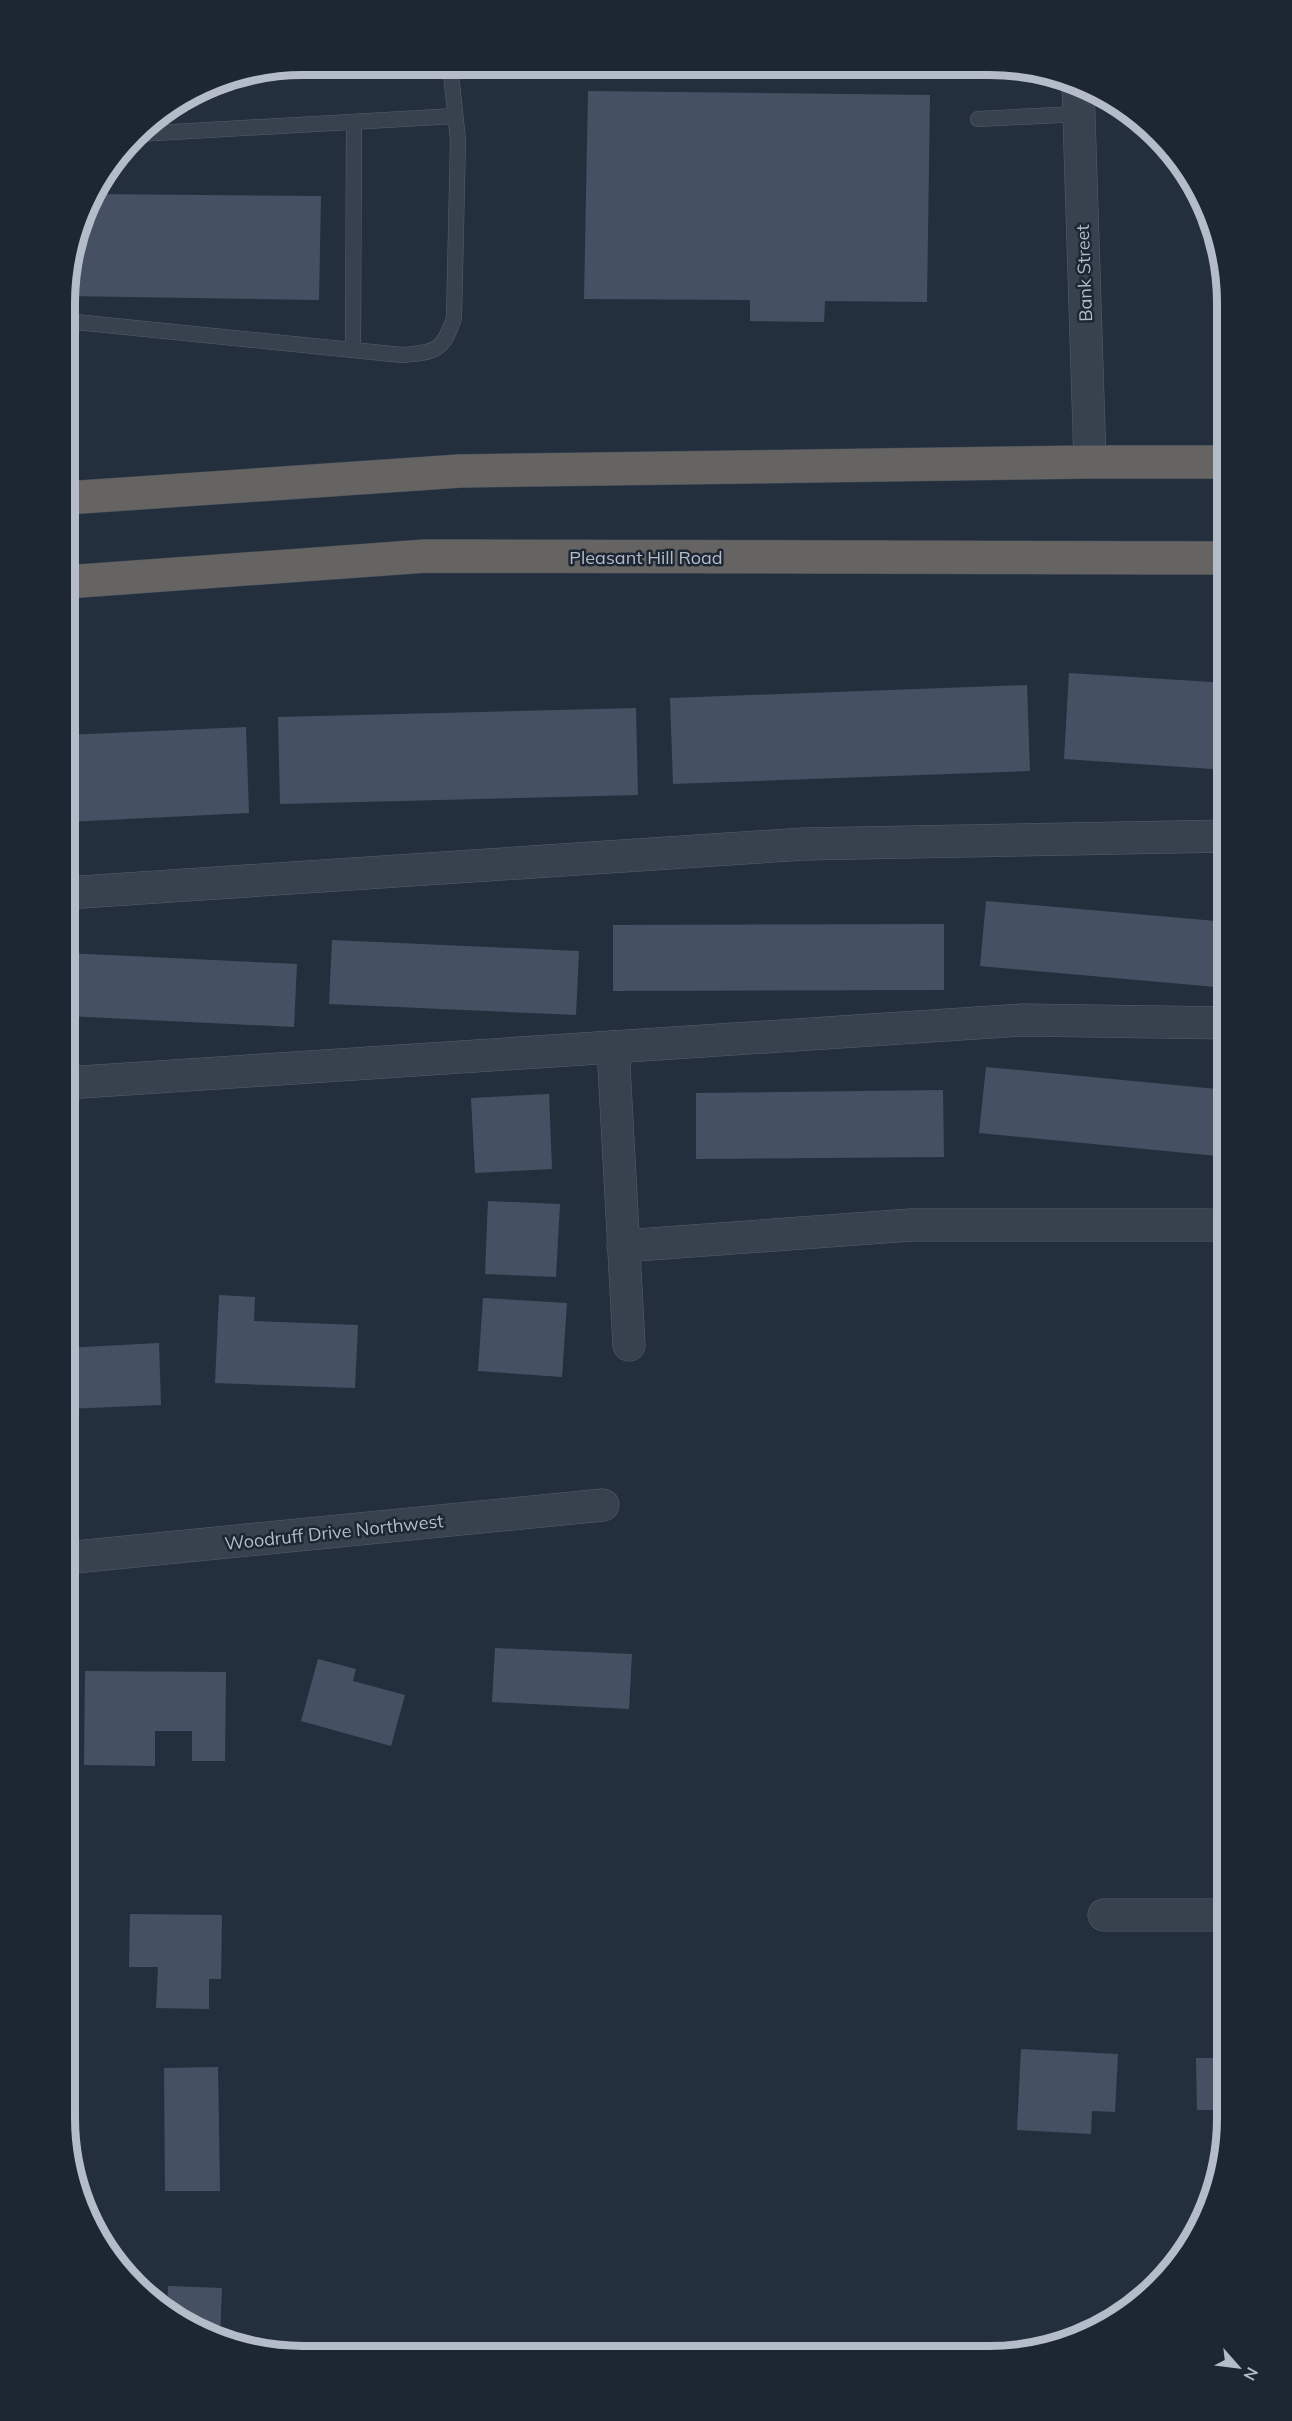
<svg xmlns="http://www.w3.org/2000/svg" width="1292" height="2421" viewBox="0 0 1292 2421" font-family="Mulish,sans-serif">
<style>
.building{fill:#455162}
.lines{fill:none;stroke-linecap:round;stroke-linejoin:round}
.service-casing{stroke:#565f6c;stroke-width:16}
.minor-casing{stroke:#565f6c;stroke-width:33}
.trunk-casing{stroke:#434c59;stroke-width:34}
.service{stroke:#38414e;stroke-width:15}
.minor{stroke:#38414e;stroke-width:32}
.trunk{stroke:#656462;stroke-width:33}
.labels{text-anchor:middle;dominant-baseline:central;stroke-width:5;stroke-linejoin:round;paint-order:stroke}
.street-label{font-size:18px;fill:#b4bcc9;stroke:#1d2633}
.rim{fill:none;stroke:#b4bcc9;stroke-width:8}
</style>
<rect width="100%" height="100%" fill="#242f3e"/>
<!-- building -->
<g class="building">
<polygon points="303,64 393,65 393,70 286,69"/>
<polygon points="588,91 930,95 927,302 825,301 824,322 750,321 750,300 584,299"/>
<polygon points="92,194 321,196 319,300 66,296 67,273"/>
<polygon points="1069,673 1227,683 1227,770 1064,759"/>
<polygon points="1027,685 1030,771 673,784 670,698"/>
<polygon points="636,708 638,795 280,804 278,717"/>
<polygon points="246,727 249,813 66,822 66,735"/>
<polygon points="986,901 1227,922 1227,988 980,966"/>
<polygon points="944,924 944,990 613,991 613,925"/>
<polygon points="332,940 579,951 576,1015 329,1004"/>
<polygon points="66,953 297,964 294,1027 66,1016"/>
<polygon points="986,1067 1227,1090 1227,1157 979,1133"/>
<polygon points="943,1090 944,1157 696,1159 696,1093"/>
<polygon points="549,1094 552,1169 475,1173 471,1098"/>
<polygon points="488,1201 560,1204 556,1277 485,1274"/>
<polygon points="219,1295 255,1297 254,1321 358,1325 355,1388 215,1383"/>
<polygon points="483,1298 567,1303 562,1377 478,1371"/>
<polygon points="159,1343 161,1405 65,1409 65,1348"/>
<polygon points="495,1648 632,1654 629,1709 492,1702"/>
<polygon points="318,1659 356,1669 353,1681 405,1695 391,1746 301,1721"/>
<polygon points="85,1671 226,1672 225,1761 192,1761 192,1731 155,1731 155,1766 84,1765"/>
<polygon points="130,1914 222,1915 221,1979 209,1979 209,2009 156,2008 158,1967 129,1967"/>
<polygon points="1021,2049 1118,2054 1115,2112 1092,2111 1091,2134 1017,2130"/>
<polygon points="1196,2058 1227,2058 1227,2110 1197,2110"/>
<polygon points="218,2067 220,2191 165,2191 164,2068"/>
<polygon points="168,2286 222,2288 220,2339 198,2332 167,2311"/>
</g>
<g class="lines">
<defs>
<g id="service">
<polyline points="978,119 1079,114"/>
<polyline points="138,134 455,116"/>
<path d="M66 321 402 355C436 352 443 351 454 318L458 140 450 65"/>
<polyline points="353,349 354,122"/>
</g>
<g id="minor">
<polyline points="1078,84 1090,462"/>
<polyline points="66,893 804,844 1227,836"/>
<polyline points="613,1047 629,1345"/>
<polyline points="66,1083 1023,1020 1227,1023"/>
<polyline points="623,1246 911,1225 1227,1225"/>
<polyline points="65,1558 603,1505"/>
<polyline points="1104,1915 1227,1915"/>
</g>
<g id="trunk">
<polyline points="66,498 460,471 1090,462 1227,462"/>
<polyline points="66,582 426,556 1227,558"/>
</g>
</defs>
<!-- service casing -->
<use href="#service" class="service-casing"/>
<!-- minor casing -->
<use href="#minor" class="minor-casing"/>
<!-- trunk casing -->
<use href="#trunk" class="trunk-casing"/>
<!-- service -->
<use href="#service" class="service"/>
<!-- minor -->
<use href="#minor" class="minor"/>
<!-- trunk -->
<use href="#trunk" class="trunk"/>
</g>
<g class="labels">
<!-- street labels -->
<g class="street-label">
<text transform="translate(1084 273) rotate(-92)">Bank Street</text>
<text x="646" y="557">Pleasant Hill Road</text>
<text transform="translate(334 1532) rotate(-6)">Woodruff Drive Northwest</text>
</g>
</g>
<!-- crop -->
<path d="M0 0H1292V2421H0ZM303 75H989A228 228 0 0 1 1217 303V2118A228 228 0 0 1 989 2346H303A228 228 0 0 1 75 2118V303A228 228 0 0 1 303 75Z" fill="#1d2633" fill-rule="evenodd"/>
<path class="rim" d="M303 75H989A228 228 0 0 1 1217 303V2118A228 228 0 0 1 989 2346H303A228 228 0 0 1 75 2118V303A228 228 0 0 1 303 75Z"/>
<!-- north arrow -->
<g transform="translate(1238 2367) rotate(118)" stroke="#1d2633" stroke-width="4.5" paint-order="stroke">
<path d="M0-4.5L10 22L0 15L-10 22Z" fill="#b4bcc9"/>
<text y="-9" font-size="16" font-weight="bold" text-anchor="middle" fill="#b4bcc9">N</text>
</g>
</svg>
